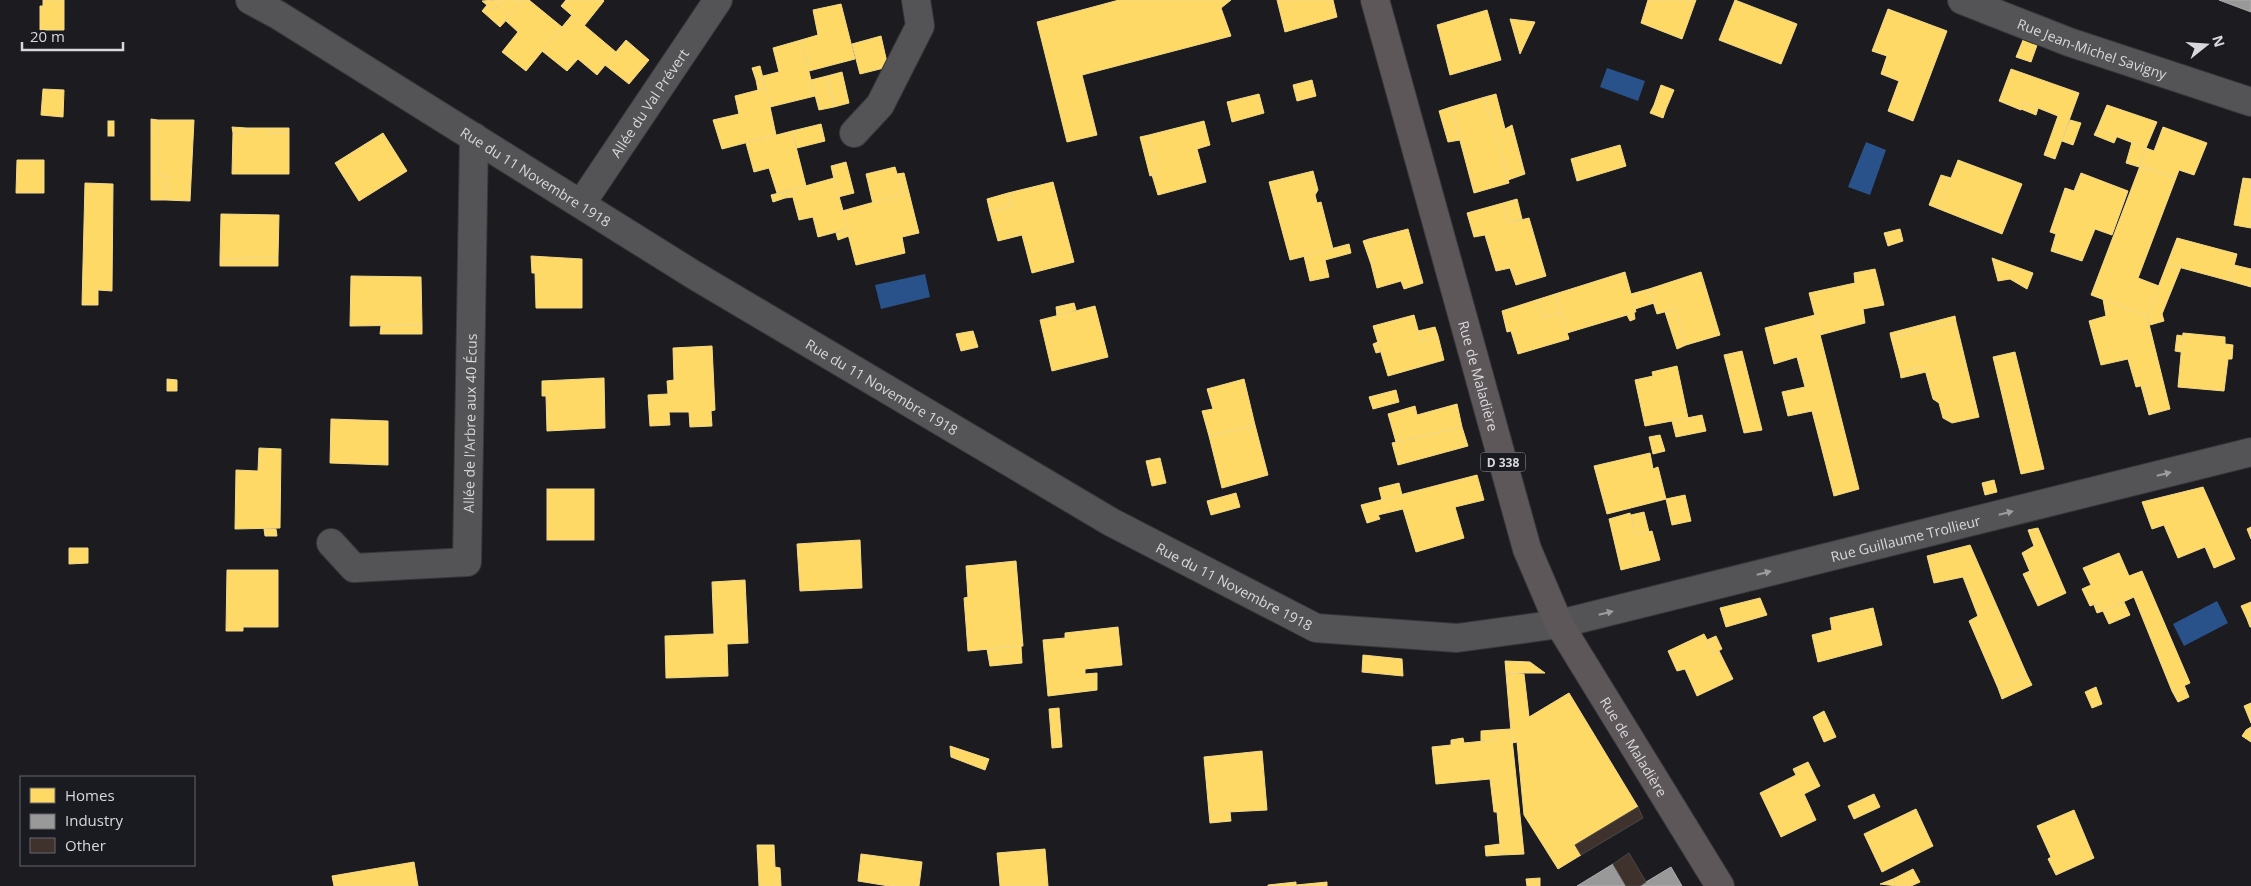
<svg xmlns="http://www.w3.org/2000/svg" width="2251" height="886" viewBox="0 0 2251 886" font-family="'Open Sans',sans-serif">
<style>
.water{fill:#2a528a}
.homes{fill:#ffd966;stroke:#f3d989}
.industry{fill:#999;stroke:#acacad}
.building{fill:#3f322c;stroke:#494849}
.lines{fill:none;stroke-linecap:round;stroke-linejoin:round}
.minor-casing{stroke:#38383b;stroke-width:30}
.primary-casing{stroke:#38383b;stroke-width:30}
.minor{stroke:#545456;stroke-width:28}
.primary{stroke:#5e575a;stroke-width:28}
.oneway{fill:#9d9da0}
.labels{text-anchor:middle;dominant-baseline:central;stroke-width:5;stroke-linejoin:round;paint-order:stroke}
.shield{fill:#1a1a21;stroke:#9f9fa4;stroke-width:1}
.shield-label{font-size:12px;font-weight:bold;fill:#d8d8dc}
.street-label{font-size:14px;fill:#d8d8dc;stroke:#1a1a21}
</style>
<rect width="100%" height="100%" fill="#1b1b20"/>
<!-- water -->
<g class="water">
<polygon points="1607,68 1645,81 1638,101 1600,87"/>
<polygon points="1866,142 1886,150 1870,195 1848,187"/>
<polygon points="925,274 930,297 881,309 875,285"/>
<polygon points="2217,601 2228,623 2184,646 2173,624"/>
</g>
<!-- homes -->
<g class="homes">
<polygon points="43,0 64,0 64,30 40,30 40,6 43,6"/>
<polygon points="495,0 500,4 494,11 482,1"/>
<polygon points="495,0 523,0 511,15"/>
<polygon points="523,0 529,0 562,27 526,71 502,52 518,32 506,21"/>
<polygon points="566,0 603,0 604,1 584,26 561,6"/>
<polygon points="1119,0 1231,0 1221,8 1231,36 1082,75 1097,135 1067,142 1037,22"/>
<polygon points="1277,0 1333,0 1337,17 1285,32"/>
<polygon points="1648,0 1696,0 1682,39 1641,23"/>
<polygon points="1735,0 1797,24 1781,64 1719,40"/>
<polygon points="500,4 511,15 500,27 482,11 487,5 494,11"/>
<polygon points="841,4 855,59 809,71 801,40 818,35 813,10"/>
<polygon points="1888,9 1947,31 1913,121 1888,111 1899,81 1881,74 1887,56 1872,51"/>
<polygon points="1487,10 1501,60 1450,75 1437,25"/>
<polygon points="572,15 616,52 597,75 578,59 567,71 542,51"/>
<polygon points="1510,19 1535,22 1520,54"/>
<polygon points="2028,28 2041,34 2031,62 2016,57"/>
<polygon points="881,36 888,67 860,74 852,44"/>
<polygon points="626,40 649,60 629,84 605,65"/>
<polygon points="801,40 815,96 770,107 763,76 779,72 773,48"/>
<polygon points="760,66 763,78 756,80 752,68"/>
<polygon points="2011,69 2079,93 2055,159 2044,155 2058,116 2023,102 2021,110 1999,101"/>
<polygon points="842,72 849,103 834,107 827,76"/>
<polygon points="827,76 834,107 819,110 811,80"/>
<polygon points="763,78 766,88 758,90 756,80"/>
<polygon points="1312,80 1316,96 1297,101 1293,85"/>
<polygon points="1661,85 1674,90 1666,109 1654,105"/>
<polygon points="766,88 776,135 722,149 713,120 739,114 735,96"/>
<polygon points="43,89 64,90 63,117 41,115"/>
<polygon points="1259,94 1264,113 1232,122 1227,102"/>
<polygon points="1496,94 1505,129 1512,125 1525,174 1508,180 1485,97"/>
<polygon points="1485,97 1509,183 1474,193 1451,107"/>
<polygon points="2023,102 2038,108 2036,115 2021,109"/>
<polygon points="1654,105 1666,109 1663,118 1650,113"/>
<polygon points="2107,105 2157,122 2146,148 2097,129"/>
<polygon points="1451,107 1460,140 1448,142 1439,111"/>
<polygon points="151,119 158,120 159,176 166,176 166,200 151,200"/>
<polygon points="158,120 194,120 190,201 166,200 166,176 159,176"/>
<polygon points="2070,120 2081,123 2073,145 2062,141"/>
<rect x="108" y="121" width="6" height="15"/>
<polygon points="1204,121 1210,145 1197,149 1206,182 1158,195 1152,175 1158,174 1149,135"/>
<polygon points="821,124 825,141 797,148 792,131"/>
<polygon points="232,127 247,128 247,132 233,133"/>
<polygon points="2163,127 2207,143 2194,175 2179,170 2176,178 2140,166 2146,148 2154,151"/>
<polygon points="247,128 270,128 269,133 289,133 289,174 232,174 233,133 247,132"/>
<polygon points="270,128 289,128 289,133 269,133"/>
<polygon points="2097,129 2117,136 2114,143 2094,135"/>
<polygon points="792,131 806,186 777,193 769,168 754,172 746,143"/>
<polygon points="383,133 407,171 359,201 335,163"/>
<polygon points="1149,135 1158,174 1150,176 1140,137"/>
<polygon points="2132,142 2146,148 2139,167 2126,163"/>
<polygon points="1620,145 1626,166 1577,181 1571,159"/>
<polygon points="17,160 44,160 44,193 16,193"/>
<polygon points="1958,160 2022,184 2002,234 1939,209"/>
<polygon points="846,162 854,193 838,197 831,166"/>
<polygon points="2140,166 2176,178 2138,278 2159,286 2147,316 2091,295"/>
<polygon points="895,167 903,194 873,204 866,174"/>
<polygon points="1313,171 1318,190 1315,195 1317,203 1321,202 1333,249 1290,260 1269,182"/>
<polygon points="904,173 919,233 902,237 905,253 856,265 842,211 903,194 897,174"/>
<polygon points="2081,173 2128,191 2112,235 2095,229 2082,261 2051,251 2056,234 2050,232 2065,188 2074,191"/>
<polygon points="1941,175 1951,178 1939,209 1929,205"/>
<polygon points="834,178 848,229 818,237 813,217 799,220 791,190"/>
<polygon points="2243,178 2251,179 2251,228 2234,225"/>
<polygon points="1053,182 1074,262 1032,273 1022,235 998,241 990,212 1011,206 1008,193"/>
<polygon points="85,183 113,184 112,291 98,290 98,305 82,305"/>
<polygon points="791,190 793,197 785,198 783,192"/>
<polygon points="783,192 785,198 773,202 771,195"/>
<polygon points="1008,193 1011,206 990,212 987,199"/>
<polygon points="1517,199 1522,219 1508,223 1503,203"/>
<polygon points="1503,203 1508,223 1529,218 1546,276 1516,285 1510,268 1496,271 1485,235 1474,237 1467,213"/>
<polygon points="221,214 279,215 278,257 220,259"/>
<polygon points="848,229 849,236 838,240 836,233"/>
<polygon points="1408,229 1423,283 1404,289 1401,281 1377,288 1371,264 1376,262 1369,239"/>
<polygon points="1900,229 1903,241 1888,246 1884,233"/>
<polygon points="2177,238 2237,254 2230,281 2167,264"/>
<polygon points="1369,239 1376,262 1371,264 1363,241"/>
<polygon points="1349,244 1351,253 1325,260 1329,277 1310,281 1304,256"/>
<polygon points="531,256 582,259 582,308 536,308 535,273 532,273"/>
<polygon points="278,257 278,266 220,266 220,259"/>
<polygon points="1992,258 2033,273 2027,289 2010,279 1998,281"/>
<polygon points="2167,264 2181,267 2162,314 2164,321 2150,325 2147,316"/>
<polygon points="2234,265 2251,269 2251,287 2230,281"/>
<polygon points="1875,269 1884,305 1863,309 1865,323 1820,335 1809,293 1855,283 1854,273"/>
<polygon points="1625,272 1636,312 1634,312 1635,319 1630,321 1627,315 1567,333 1555,294"/>
<polygon points="1701,272 1720,335 1686,345 1675,309 1657,314 1649,289"/>
<polygon points="351,276 421,277 422,325 350,326"/>
<polygon points="1649,289 1654,303 1635,309 1631,294"/>
<polygon points="1555,294 1561,313 1542,318 1536,300"/>
<polygon points="2103,299 2147,316 2170,409 2152,414 2145,385 2136,387 2128,359 2101,365 2089,321 2106,316"/>
<polygon points="1536,300 1542,318 1561,313 1569,339 1518,354 1511,331 1507,332 1502,311"/>
<polygon points="1074,303 1076,310 1057,316 1056,307"/>
<polygon points="1095,306 1108,357 1052,371 1040,320"/>
<polygon points="1675,309 1686,345 1677,349 1665,312"/>
<polygon points="1414,315 1421,341 1438,336 1444,360 1388,376 1373,326"/>
<polygon points="1815,315 1859,489 1834,496 1812,411 1788,416 1782,392 1805,387 1797,357 1774,364 1765,328"/>
<polygon points="1955,316 1956,322 1891,338 1890,333"/>
<polygon points="1956,322 1979,417 1952,423 1943,418 1939,403 1933,399 1924,366 1900,372 1891,338"/>
<polygon points="422,325 422,334 380,334 381,326"/>
<polygon points="1435,327 1438,336 1421,341 1418,331"/>
<polygon points="973,331 978,347 961,351 956,334"/>
<polygon points="2183,333 2225,337 2225,344 2233,345 2232,359 2228,359 2224,391 2178,387"/>
<polygon points="2177,335 2183,336 2181,352 2175,351"/>
<polygon points="1378,342 1380,352 1376,353 1373,344"/>
<polygon points="712,346 715,410 711,411 712,426 690,427 689,412 669,412 670,425 650,426 648,395 668,394 667,381 674,380 673,348"/>
<polygon points="1742,351 1762,430 1744,433 1724,355"/>
<polygon points="2015,352 2044,469 2021,474 1993,357"/>
<polygon points="1677,366 1688,418 1645,426 1635,380 1653,376 1652,372"/>
<polygon points="1924,366 1926,372 1901,378 1900,372"/>
<polygon points="604,378 605,428 547,431 546,396 542,396 542,381"/>
<polygon points="167,379 177,380 177,391 167,391"/>
<polygon points="1244,379 1255,425 1209,436 1202,411 1213,409 1207,389"/>
<polygon points="2145,385 2152,414 2149,415 2141,386"/>
<polygon points="1396,390 1399,402 1373,409 1369,397"/>
<polygon points="1457,404 1462,427 1396,442 1388,414 1415,406 1417,415"/>
<polygon points="1702,415 1706,431 1676,437 1672,421"/>
<polygon points="331,419 388,421 388,465 330,463"/>
<polygon points="1255,425 1268,475 1222,488 1209,436"/>
<polygon points="1462,427 1468,446 1398,465 1392,443"/>
<polygon points="1660,435 1665,451 1653,454 1649,437"/>
<polygon points="259,448 281,449 280,528 235,529 236,470 258,471"/>
<polygon points="1650,453 1653,469 1658,467 1666,499 1607,514 1594,466"/>
<polygon points="1160,458 1166,483 1152,486 1146,461"/>
<polygon points="1477,475 1484,500 1455,507 1464,538 1416,552 1403,509 1378,515 1380,519 1367,523 1361,505"/>
<polygon points="1994,480 1997,492 1985,495 1982,483"/>
<polygon points="1399,483 1402,495 1382,500 1379,488"/>
<polygon points="2203,487 2235,559 2214,568 2205,547 2178,558 2164,525 2152,529 2142,502"/>
<rect x="547" y="489" width="47" height="51"/>
<polygon points="1236,493 1240,507 1211,515 1207,501"/>
<polygon points="1685,495 1691,521 1672,525 1666,499"/>
<polygon points="1644,512 1649,532 1636,535 1631,515"/>
<polygon points="1630,513 1636,535 1652,531 1660,560 1621,570 1609,519"/>
<polygon points="2251,527 2251,539 2247,529"/>
<polygon points="2038,528 2066,593 2038,606 2030,589 2036,586 2022,553 2034,546 2028,530"/>
<polygon points="264,529 276,529 277,536 265,536"/>
<polygon points="860,540 862,588 800,591 797,544"/>
<polygon points="1970,545 2027,675 1998,688 1969,621 1978,616 1963,577 1934,583 1927,556"/>
<polygon points="69,548 88,548 88,563 69,564"/>
<polygon points="2119,553 2129,576 2142,571 2190,683 2172,691 2134,597 2103,611 2098,603 2090,606 2082,589 2091,585 2083,568"/>
<polygon points="1016,561 1023,646 968,651 964,598 968,597 966,566"/>
<polygon points="227,570 278,570 278,627 243,627 243,631 226,631"/>
<polygon points="2030,571 2036,586 2030,589 2023,574"/>
<polygon points="745,580 748,643 727,644 728,676 666,678 665,636 714,634 712,582"/>
<polygon points="1760,598 1767,615 1726,627 1720,608"/>
<polygon points="2124,602 2130,615 2109,624 2103,611"/>
<polygon points="2251,602 2251,617 2247,619 2241,606"/>
<polygon points="2098,603 2103,611 2097,613 2094,605"/>
<polygon points="1873,608 1882,645 1818,662 1812,635 1832,630 1830,618"/>
<polygon points="2251,617 2251,627 2250,627 2247,619"/>
<polygon points="1118,627 1122,665 1085,669 1085,674 1097,673 1097,690 1048,696 1043,640 1065,638 1065,633"/>
<polygon points="1704,634 1714,653 1719,651 1733,679 1697,696 1685,669 1677,671 1668,651"/>
<polygon points="1716,636 1722,649 1714,653 1707,640"/>
<polygon points="1021,646 1022,663 990,666 987,649"/>
<polygon points="1363,655 1402,659 1403,676 1362,672"/>
<polygon points="1505,661 1530,662 1545,673 1506,673"/>
<polygon points="1506,673 1524,674 1529,717 1569,693 1638,807 1575,845 1581,855 1558,869 1524,815 1517,742 1512,743"/>
<polygon points="2027,675 2032,685 2002,699 1998,688"/>
<polygon points="2184,685 2189,697 2178,702 2172,691"/>
<polygon points="2096,687 2102,704 2092,708 2085,692"/>
<polygon points="2251,703 2251,723 2244,706"/>
<polygon points="1059,708 1062,747 1052,748 1049,709"/>
<polygon points="1824,711 1836,737 1824,742 1813,717"/>
<polygon points="2251,727 2251,742 2242,736 2246,730"/>
<polygon points="1511,729 1524,854 1501,855 1497,812 1494,812 1490,779 1436,784 1432,747 1451,745 1451,740 1463,738 1464,743 1495,740 1494,730"/>
<polygon points="1494,730 1495,740 1481,741 1481,731"/>
<polygon points="950,746 989,759 985,770 951,757"/>
<polygon points="1262,751 1267,810 1209,813 1204,757"/>
<polygon points="1808,762 1820,786 1804,794 1816,820 1781,837 1760,793 1796,775 1793,769"/>
<polygon points="1874,794 1880,807 1854,819 1848,806"/>
<polygon points="1916,809 1933,846 1882,872 1864,834"/>
<polygon points="2074,810 2094,858 2056,875 2048,859 2051,857 2037,826"/>
<polygon points="1230,812 1231,821 1210,823 1209,813"/>
<polygon points="1500,844 1501,855 1486,856 1485,846"/>
<polygon points="757,845 774,845 775,867 780,868 781,886 759,886"/>
<polygon points="1045,849 1048,886 1000,886 997,853"/>
<polygon points="861,854 922,862 919,886 889,886 858,881"/>
<polygon points="414,862 418,886 334,886 332,876"/>
<polygon points="1913,869 1920,882 1911,886 1897,886 1893,879"/>
<polygon points="1540,878 1540,886 1527,886 1526,879"/>
<polygon points="1893,879 1897,886 1880,884"/>
<polygon points="1296,882 1296,886 1268,886 1268,885"/>
<polygon points="1327,882 1327,886 1296,886 1296,885"/>
</g>
<!-- industry -->
<g class="industry">
<polygon points="2219,0 2251,0 2251,12"/>
<polygon points="1613,864 1626,886 1577,886"/>
<polygon points="1671,867 1682,886 1640,886 1646,882"/>
</g>
<!-- building -->
<g class="building">
<polygon points="1638,807 1643,818 1581,855 1575,845"/>
<polygon points="1629,853 1646,882 1640,886 1626,886 1613,864"/>
</g>
<g class="lines">
<defs>
<g id="minor">
<path id="s1" d="M250 0 278 15 694 275 1111 522 1316 628 1457 638 1559 624 2251 452"/>
<path id="s2" d="M1962 0 2069 42 2251 102"/>
<polyline points="854,133 880,105 920,26 916,0"/>
<path id="s3" d="M581 204 718 0"/>
<path id="s4" d="M331 543 354 568 467 562 474 137"/>
</g>
<g id="primary">
<path id="s5" d="M1375 0 1527 549 1559 624 1720 886"/>
</g>
</defs>
<!-- minor casing -->
<use href="#minor" class="minor-casing"/>
<!-- primary casing -->
<use href="#primary" class="primary-casing"/>
<!-- minor -->
<use href="#minor" class="minor"/>
<!-- primary -->
<use href="#primary" class="primary"/>
</g>
<!-- one-way arrows -->
<defs><path id="oneway-solid" d="M-6-.8H1V-3.2L6.5 0L1 3.2V.8H-6Z" transform="scale(1.25)"/></defs>
<g class="oneway">
<use href="#oneway-solid" transform="translate(2164 474) rotate(-14)"/>
<use href="#oneway-solid" transform="translate(2006 513) rotate(-14)"/>
<use href="#oneway-solid" transform="translate(1764 573) rotate(-14)"/>
<use href="#oneway-solid" transform="translate(1606 613) rotate(-14)"/>
</g>
<g class="labels">
<!-- shield labels -->
<rect class="shield" x="1480.5" y="452.5" width="45" height="19" rx="4"/>
<g class="shield-label">
<text x="1503" y="462">D 338</text>
</g>
<!-- street labels -->
<g class="street-label">
<text stroke="none"><textPath href="#s2" startOffset="139">Rue Jean-Michel Savigny</textPath></text>
<text stroke="none"><textPath href="#s3" startOffset="122">Allée du Val Prévert</textPath></text>
<text stroke="none"><textPath href="#s1" startOffset="336">Rue du 11 Novembre 1918</textPath></text>
<text stroke="none"><textPath href="#s5" startOffset="390">Rue de Maladière</textPath></text>
<text stroke="none"><textPath href="#s1" startOffset="741">Rue du 11 Novembre 1918</textPath></text>
<text stroke="none"><textPath href="#s4" startOffset="286">Allée de l'Arbre aux 40 Écus</textPath></text>
<text stroke="none"><textPath href="#s1" startOffset="1839">Rue Guillaume Trollieur</textPath></text>
<text stroke="none"><textPath href="#s1" startOffset="1146">Rue du 11 Novembre 1918</textPath></text>
<text stroke="none"><textPath href="#s5" startOffset="795">Rue de Maladière</textPath></text>
</g>
</g>
<!-- legend -->
<rect x="20" y="776" width="175" height="90" fill="#1a1a21" stroke="#66666c"/>
<rect x="30" y="788" width="25" height="15" fill="#ffd966" stroke="#66666c"/>
<text x="65" y="801" font-size="15" fill="#d8d8dc">Homes</text>
<rect x="30" y="814" width="25" height="15" fill="#999999" stroke="#66666c"/>
<text x="65" y="826" font-size="15" fill="#d8d8dc">Industry</text>
<rect x="30" y="838" width="25" height="15" fill="#3f322c" stroke="#66666c"/>
<text x="65" y="851" font-size="15" fill="#d8d8dc">Other</text>
<!-- north arrow -->
<g transform="translate(2206 45) rotate(73)" stroke="#1a1a21" stroke-width="4" paint-order="stroke">
<path d="M0-4L9 19L0 12L-9 19Z" fill="#d8d8dc"/>
<text y="-8" font-size="14" font-weight="bold" text-anchor="middle" fill="#d8d8dc">N</text>
</g>
<!-- scale -->
<path d="M22 42v8h101v-8" fill="none" stroke="#d8d8dc" stroke-width="2.5"/>
<text x="30" y="42" font-size="15" fill="#d8d8dc" stroke="#1a1a21" stroke-width="4" paint-order="stroke">20 m</text>
</svg>
